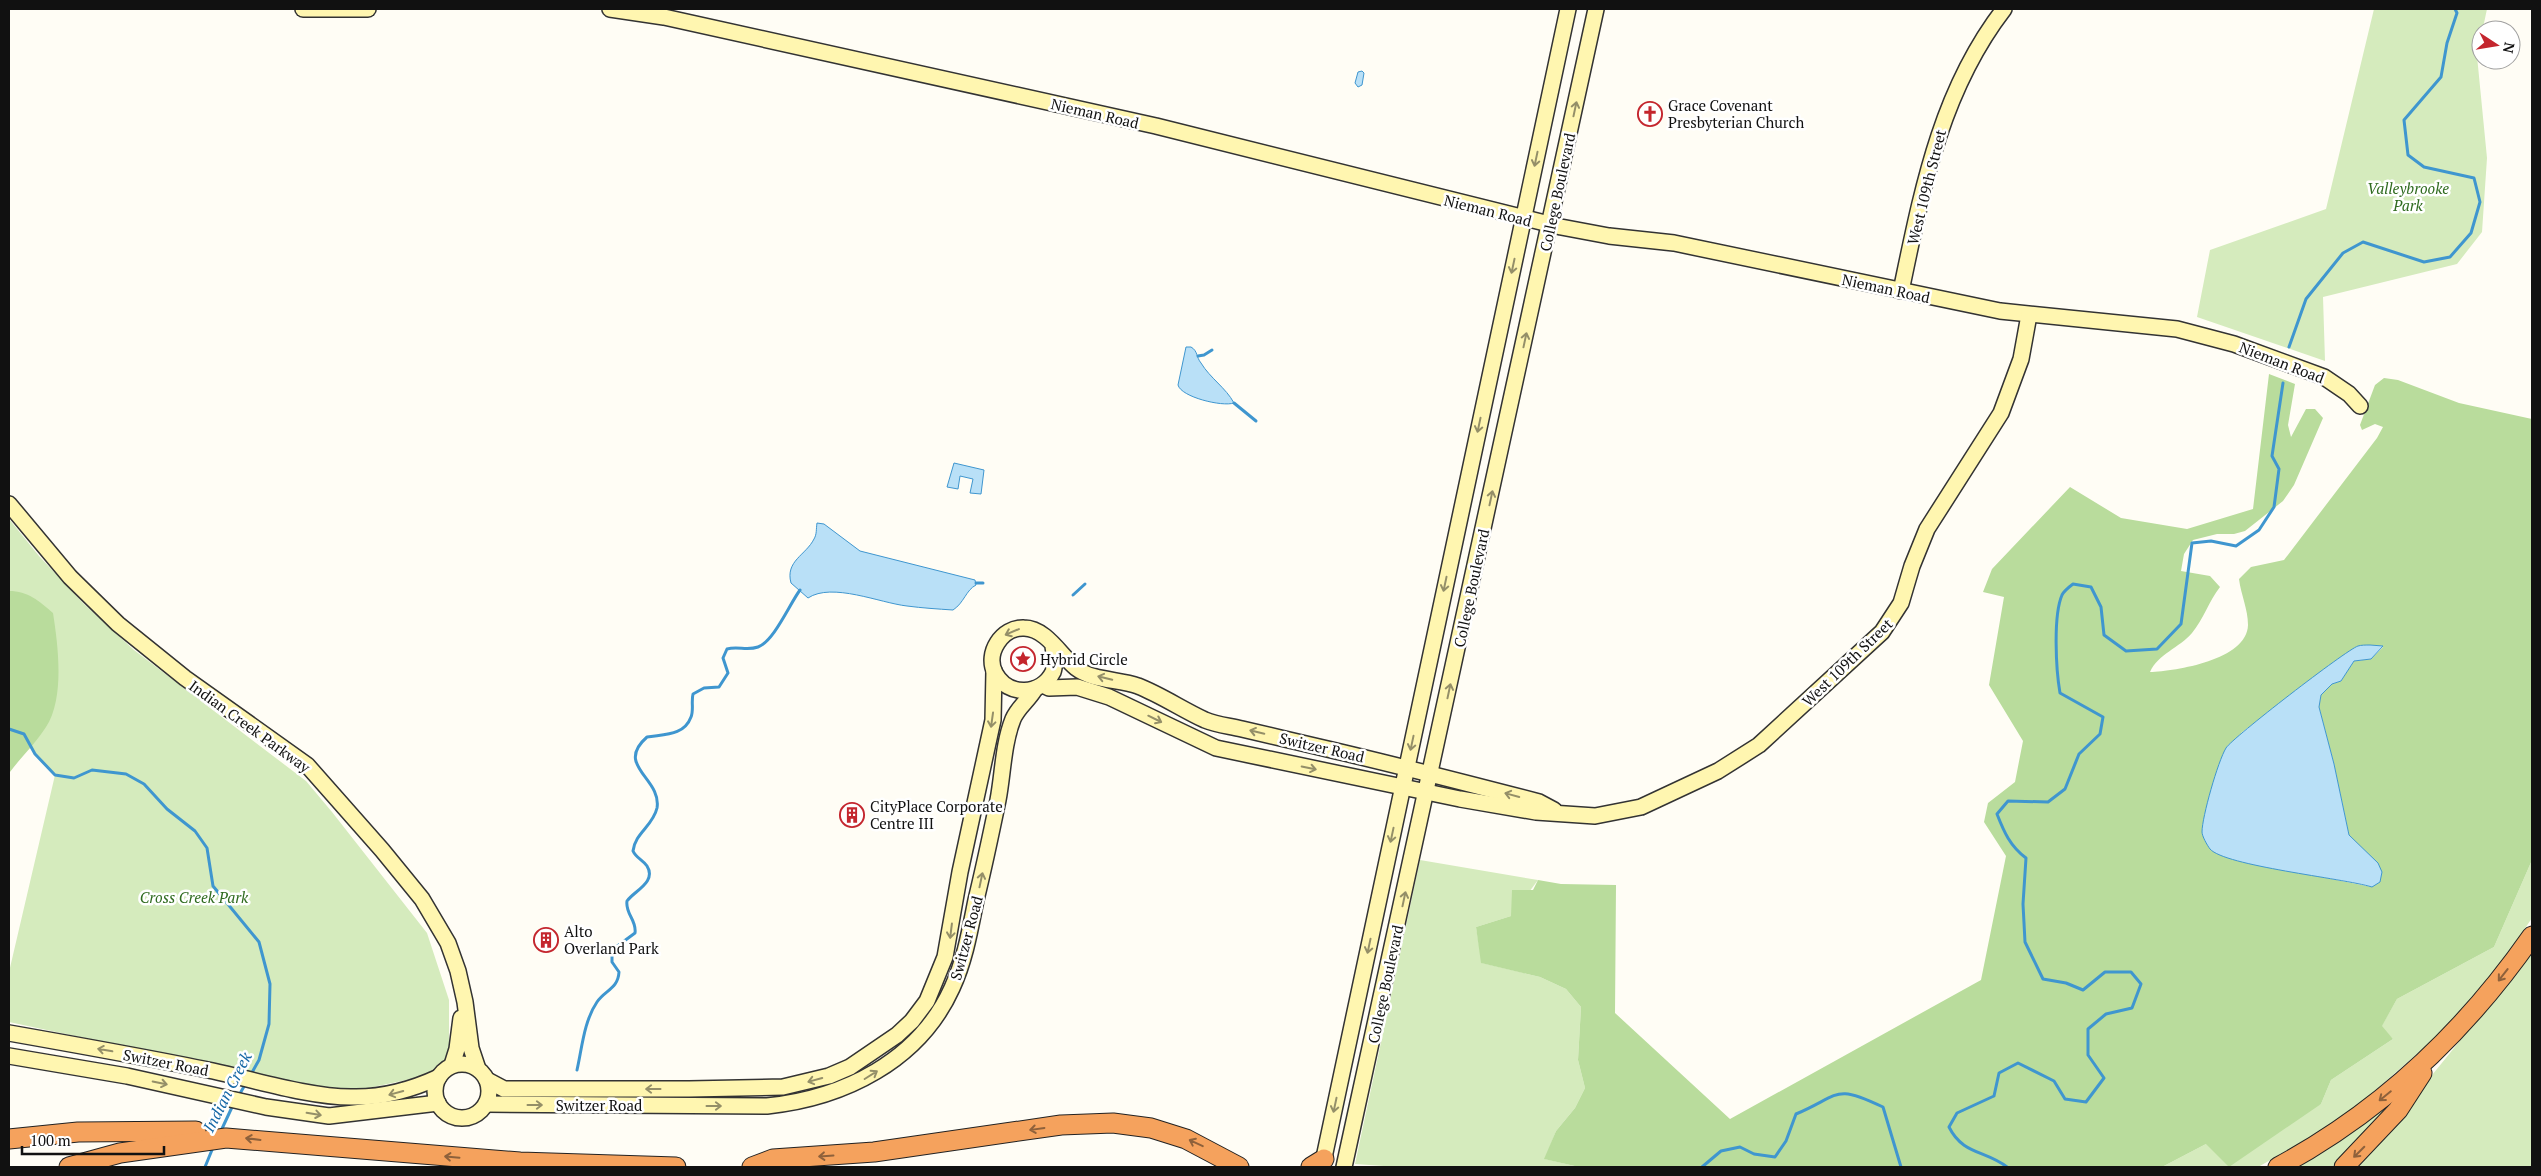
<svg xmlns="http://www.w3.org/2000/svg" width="2541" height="1176" viewBox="0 0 2541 1176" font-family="'PT Serif',serif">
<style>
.green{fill:#d5ebbd}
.forest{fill:#b9dc9c;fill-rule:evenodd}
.water{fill:#b9e0f7;stroke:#3f96cf}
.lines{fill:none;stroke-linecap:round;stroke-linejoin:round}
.stream{stroke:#3f96cf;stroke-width:3}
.secondary-casing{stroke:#333;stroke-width:18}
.highway-casing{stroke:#222;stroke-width:21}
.secondary{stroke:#fff6b0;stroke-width:15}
.highway{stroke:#f5a25d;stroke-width:19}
.oneway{stroke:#948f68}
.oneway2{stroke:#8e613b}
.labels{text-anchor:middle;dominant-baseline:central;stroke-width:5;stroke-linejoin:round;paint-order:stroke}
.poi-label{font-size:15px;fill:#111;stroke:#fff;text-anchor:start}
.street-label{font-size:15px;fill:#111;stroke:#fff}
.park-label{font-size:15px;font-style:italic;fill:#2f6b1f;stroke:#fff}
.water-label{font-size:16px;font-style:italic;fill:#1768a6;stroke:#fff}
</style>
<rect width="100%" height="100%" fill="#fffdf5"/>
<!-- green -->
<g class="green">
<polygon points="2374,9 2487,9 2477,56 2487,158 2482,232 2457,264 2323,297 2325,361 2197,317 2210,250 2326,209"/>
<polygon points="9,519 39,556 84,604 134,650 306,781 332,812 427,933 449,1000 449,1060 425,1076 345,1093 9,1022 9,972 55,775 35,754 24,734 9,730"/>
<polygon points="1420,860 1538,880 1511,916 1476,927 1482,963 1540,977 1566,989 1581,1007 1578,1060 1585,1088 1575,1108 1556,1131 1545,1159 1579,1167 1398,1167 1355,1164"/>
<polygon points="2532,860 2532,918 2507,955 2472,1000 2434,1039 2363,1101 2317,1134 2258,1167 2162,1167 2206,1144 2321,1104 2331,1080 2393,1039 2381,1027 2397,999 2494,947"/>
<polygon points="2532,952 2532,1167 2352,1167 2385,1133"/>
<polygon points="2387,1100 2390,1105 2332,1167 2292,1167"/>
</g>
<!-- forest -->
<g class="forest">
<path d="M2269 374 2295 384 2288 425 2291 437 2306 409H2315L2323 418 2294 485 2283 501 2245 531 2234 534H2217L2193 540 2184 554 2181 571 2210 576 2220 587C2209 601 2203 620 2192 633 2179 648 2158 654 2150 672 2176 671 2247 660 2248 625 2248 609 2241 595 2239 579L2251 567 2284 560 2377 438 2383 427 2375 424 2362 430 2360 425 2375 385 2384 378 2398 380 2459 403 2532 419V860L2494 947 2397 999 2382 1026 2393 1039 2331 1080 2321 1104 2229 1167 2206 1144 2162 1167H1579L1544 1159 1556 1131 1575 1108 1585 1088 1578 1060 1581 1007 1566 989 1540 977 1481 963 1476 927 1511 916 1512 890H1533L1538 880 1561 884 1616 885 1615 1013 1730 1119 1981 980 2006 856 1984 822 1988 803 2015 782 2023 741 1989 685 2004 597 1983 592 1992 569 2070 487 2121 518 2187 529 2253 509ZM2370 645 2383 647 2371 659 2354 661 2341 681 2332 684 2321 695 2319 707 2334 764 2349 835 2358 845 2372 887 2236 860 2241 733 2340 658 2358 646Z"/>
<path d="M9 591C28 591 39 601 53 613 58 645 65 698 46 727 36 743 21 757 10 772Z"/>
</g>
<!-- water -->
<g class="water">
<polygon points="1362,71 1364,73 1362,85 1358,87 1355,83 1358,72"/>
<path d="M1186 347H1191C1198 351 1196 357 1201 363 1210 378 1226 388 1234 403 1222 407 1181 397 1178 385Z"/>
<polygon points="954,463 984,470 981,494 970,493 973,479 960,476 958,489 947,487"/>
<path d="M817 523 824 524 860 551 975 580 976 585C966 590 964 603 953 610 938 609 922 608 907 606 880 603 832 582 808 598L791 583C785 561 806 555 814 539 817 534 816 529 817 523Z"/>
<path d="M2370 645 2383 646 2371 659 2354 661 2341 681 2332 684 2321 695 2319 707 2334 764 2349 835 2378 863 2382 872 2380 882 2372 887C2342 878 2225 866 2210 849 2207 845 2202 836 2202 832 2202 817 2218 761 2226 748 2232 738 2346 650 2358 646 2361 645 2366 645 2370 645Z"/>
</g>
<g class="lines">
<!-- stream -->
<g class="stream">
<polyline points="2289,347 2306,299 2343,253 2363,242 2424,262 2450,257 2471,233 2480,202 2474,178 2424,167 2408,155 2404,120 2441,77 2447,43 2457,13 2455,9"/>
<polyline points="1198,356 1204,355 1212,350"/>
<polyline points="1234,403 1256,421"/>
<polyline points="976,583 983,583"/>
<polyline points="1073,595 1085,584"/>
<polyline points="9,729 24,734 35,754 55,775 74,778 92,770 126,774 144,784 167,809 195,831 207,848 213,886 259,942 270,984 269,1024 259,1060 250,1076"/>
<path d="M577 1070C582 1048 584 1021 597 1002 605 990 618 989 619 972L612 962V950L635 933C637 920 625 914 627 901 634 891 657 882 647 866 643 860 636 858 633 851 635 833 653 826 657 808 662 778 614 766 647 737 664 734 684 736 691 717 694 710 691 702 693 694L704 688 719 687 728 673 723 658 727 649C738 646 747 651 758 647 774 641 789 605 800 590"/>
<polyline points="238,1097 246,1083"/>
<polyline points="220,1133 233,1105"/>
<polyline points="205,1167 214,1145"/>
<path d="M1702 1167 1721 1151 1740 1147 1754 1154 1775 1157 1786 1141 1796 1114C1841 1095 1833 1083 1883 1107L1901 1167"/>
<path d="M2007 1167C1985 1150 1963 1155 1949 1127L1957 1113 1994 1096 1999 1073 2018 1063 2054 1081 2065 1099 2086 1102 2104 1078 2088 1055V1029L2106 1014 2132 1008 2141 984 2131 972H2105L2083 990 2066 983 2043 979 2025 942 2023 904 2026 858C2010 846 2004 832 1997 814L2008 801 2048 802 2065 789 2079 754 2100 734 2103 717 2060 693C2056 670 2053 616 2062 595 2064 591 2069 587 2073 584L2091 587 2101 607 2104 635 2126 651 2157 649 2181 624 2192 543 2211 541 2236 546 2259 530 2274 507 2279 469 2272 456 2283 383"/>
</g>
<defs>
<g id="secondary">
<polyline points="303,9 368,9"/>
<polyline points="610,9 664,17 1156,126 1561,227 1609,236 1674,243 2000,311 2177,329 2234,344 2324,377 2349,394 2360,406"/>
<path d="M1901 291C1922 191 1940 92 2004 9"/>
<polyline points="9,504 70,577 118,624 185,678 307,765 382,850 422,899 448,943 458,971 465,1002 471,1048 478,1069"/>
<path d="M1053 646C1054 654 1056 664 1053 672 1041 696 1008 697 995 673 985 653 1002 627 1024 628 1046 628 1061 656 1076 668 1093 681 1118 679 1138 686 1161 695 1183 710 1205 720 1217 725 1230 726 1242 729 1268 735 1293 741 1319 747 1393 764 1466 783 1539 802L1554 810"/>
<polyline points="1043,685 1049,688 1077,687 1109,697 1216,748 1460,799 1536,812 1595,816 1641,807 1718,771 1759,745 1882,632 1901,603 1912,566 1927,529 2001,413 2021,359 2029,315"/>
<path d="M9 1033C77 1045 145 1057 213 1071 255 1080 310 1097 351 1097 382 1098 411 1090 439 1077"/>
<polyline points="9,1056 127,1076 266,1107 329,1116 438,1103"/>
<circle cx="462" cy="1091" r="27"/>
<polyline points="452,1065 457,1049 461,1018"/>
<polyline points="487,1080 504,1089 689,1089 783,1087 829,1076 850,1067 897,1035 912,1021 927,1001 945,957 960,872 993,720 994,671"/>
<path d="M486 1104 767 1106C844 1098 919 1061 952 988 965 960 970 930 976 900 984 867 991 834 998 800 1003 774 1003 744 1013 719 1018 707 1029 700 1035 689"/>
<polyline points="1322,1167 1568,9"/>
<polyline points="1344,1167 1596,9"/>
</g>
<g id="highway">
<polyline points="9,1139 78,1132 196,1131"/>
<polyline points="69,1167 120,1153 226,1138 520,1162 676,1167"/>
<polyline points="752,1167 773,1159 874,1152 1061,1125 1113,1123 1151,1128 1186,1139 1239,1167"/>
<polyline points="1311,1167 1324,1159"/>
<path d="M2278 1167C2380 1112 2465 1032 2532 936"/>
<polyline points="2344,1167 2398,1110 2422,1073"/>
</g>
</defs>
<!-- secondary casing -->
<use href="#secondary" class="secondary-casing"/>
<!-- highway casing -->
<use href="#highway" class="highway-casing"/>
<!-- secondary -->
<use href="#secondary" class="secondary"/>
<!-- highway -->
<use href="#highway" class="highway"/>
</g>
<!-- one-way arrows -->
<defs><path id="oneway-shaft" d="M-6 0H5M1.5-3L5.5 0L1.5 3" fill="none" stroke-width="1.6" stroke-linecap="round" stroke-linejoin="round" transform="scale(1.25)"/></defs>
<g class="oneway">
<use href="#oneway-shaft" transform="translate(1575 109) rotate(-78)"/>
<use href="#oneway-shaft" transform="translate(1536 159) rotate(102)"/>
<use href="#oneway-shaft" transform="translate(1513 266) rotate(102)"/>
<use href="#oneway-shaft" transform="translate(1525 340) rotate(-78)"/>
<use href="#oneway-shaft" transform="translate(1479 425) rotate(102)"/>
<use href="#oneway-shaft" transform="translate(1491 498) rotate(-78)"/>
<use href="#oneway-shaft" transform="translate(1445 584) rotate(102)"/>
<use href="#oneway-shaft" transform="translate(1012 632) rotate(157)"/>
<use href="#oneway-shaft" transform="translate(1105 678) rotate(-166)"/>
<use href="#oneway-shaft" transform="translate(1449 691) rotate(-78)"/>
<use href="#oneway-shaft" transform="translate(1155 719) rotate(26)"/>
<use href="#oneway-shaft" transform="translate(992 720) rotate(98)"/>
<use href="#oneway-shaft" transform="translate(1257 732) rotate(-167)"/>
<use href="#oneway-shaft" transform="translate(1412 743) rotate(102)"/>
<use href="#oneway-shaft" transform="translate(1309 768) rotate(12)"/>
<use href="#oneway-shaft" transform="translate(1512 795) rotate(-165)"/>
<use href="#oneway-shaft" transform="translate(1392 835) rotate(102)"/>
<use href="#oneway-shaft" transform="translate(981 880) rotate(-78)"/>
<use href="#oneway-shaft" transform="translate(1404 899) rotate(-78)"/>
<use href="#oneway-shaft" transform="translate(951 931) rotate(97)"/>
<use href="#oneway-shaft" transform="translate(1369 946) rotate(102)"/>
<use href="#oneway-shaft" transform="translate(105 1050) rotate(-170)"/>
<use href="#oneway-shaft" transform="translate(871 1075) rotate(-32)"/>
<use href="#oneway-shaft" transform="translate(815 1080) rotate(165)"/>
<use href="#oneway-shaft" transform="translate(160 1083) rotate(12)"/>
<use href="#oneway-shaft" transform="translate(653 1089) rotate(-180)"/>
<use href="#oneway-shaft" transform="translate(396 1093) rotate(165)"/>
<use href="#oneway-shaft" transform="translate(535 1105)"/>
<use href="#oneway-shaft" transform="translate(1335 1105) rotate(102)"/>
<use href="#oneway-shaft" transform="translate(714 1106)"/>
<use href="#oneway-shaft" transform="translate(314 1114) rotate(9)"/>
</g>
<g class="oneway2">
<use href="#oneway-shaft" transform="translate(2503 975) rotate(128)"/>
<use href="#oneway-shaft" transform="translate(2385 1096) rotate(141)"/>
<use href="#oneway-shaft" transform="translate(1037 1129) rotate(172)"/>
<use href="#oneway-shaft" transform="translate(253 1139) rotate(-173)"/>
<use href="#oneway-shaft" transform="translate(1196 1143) rotate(-155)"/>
<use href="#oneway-shaft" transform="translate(2359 1152) rotate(135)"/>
<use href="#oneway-shaft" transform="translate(826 1156) rotate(176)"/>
<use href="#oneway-shaft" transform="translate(452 1157) rotate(-175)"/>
</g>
<!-- icons -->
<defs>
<symbol id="church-ring" viewBox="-11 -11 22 22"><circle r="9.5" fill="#fff" stroke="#c4262e" stroke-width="1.5"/><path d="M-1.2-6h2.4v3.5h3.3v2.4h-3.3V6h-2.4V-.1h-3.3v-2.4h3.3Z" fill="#c4262e"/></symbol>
<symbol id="sight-ring" viewBox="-11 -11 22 22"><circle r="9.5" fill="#fff" stroke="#c4262e" stroke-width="1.5"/><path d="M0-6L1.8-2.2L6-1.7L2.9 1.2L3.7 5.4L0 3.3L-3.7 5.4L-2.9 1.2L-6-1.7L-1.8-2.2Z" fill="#c4262e"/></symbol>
<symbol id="building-ring" viewBox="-11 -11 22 22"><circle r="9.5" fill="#fff" stroke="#c4262e" stroke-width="1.5"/><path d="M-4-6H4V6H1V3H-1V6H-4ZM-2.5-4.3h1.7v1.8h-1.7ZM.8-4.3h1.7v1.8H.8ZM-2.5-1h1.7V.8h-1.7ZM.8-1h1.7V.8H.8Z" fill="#c4262e"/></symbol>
</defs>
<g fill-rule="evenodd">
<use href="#church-ring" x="1636" y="100" width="28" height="28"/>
<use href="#sight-ring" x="1009" y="645" width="28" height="28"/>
<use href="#building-ring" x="838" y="801" width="28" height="28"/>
<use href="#building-ring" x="532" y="926" width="28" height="28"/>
</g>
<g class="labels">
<!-- poi labels -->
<g class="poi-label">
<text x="1668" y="105">Grace Covenant<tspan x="1668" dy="17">Presbyterian Church</tspan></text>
<text x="1040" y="659">Hybrid Circle</text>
<text x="870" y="806">CityPlace Corporate<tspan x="870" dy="17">Centre III</tspan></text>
<text x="564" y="931">Alto<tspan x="564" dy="17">Overland Park</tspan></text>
</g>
<!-- street labels -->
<g class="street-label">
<text transform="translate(1095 113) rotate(13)">Nieman Road</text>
<text transform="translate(1926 187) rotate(-76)">West 109th Street</text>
<text transform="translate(1557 192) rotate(-78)">College Boulevard</text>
<text transform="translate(1488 210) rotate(14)">Nieman Road</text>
<text transform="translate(1886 288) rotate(12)">Nieman Road</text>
<text transform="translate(2282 362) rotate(21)">Nieman Road</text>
<text transform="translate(1471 588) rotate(-78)">College Boulevard</text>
<text transform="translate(1847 662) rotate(-44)">West 109th Street</text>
<text transform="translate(250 726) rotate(36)">Indian Creek Parkway</text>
<text transform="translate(1322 747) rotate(13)">Switzer Road</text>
<text transform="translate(966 938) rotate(-75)">Switzer Road</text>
<text transform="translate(1385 984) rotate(-78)">College Boulevard</text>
<text transform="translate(166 1062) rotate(11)">Switzer Road</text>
<text x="599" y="1105">Switzer Road</text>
</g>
<!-- park labels -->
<g class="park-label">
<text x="2408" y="188">Valleybrooke<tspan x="2408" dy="17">Park</tspan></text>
<text x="194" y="897">Cross Creek Park</text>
</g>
<!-- water labels -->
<g class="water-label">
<text transform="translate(227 1092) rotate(-63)">Indian Creek</text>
</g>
</g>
<!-- border -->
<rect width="2541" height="1176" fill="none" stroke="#111111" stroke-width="20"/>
<!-- north arrow -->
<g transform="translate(2496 45) rotate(102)"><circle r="24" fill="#ffffff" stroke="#a0a0a0"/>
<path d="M0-4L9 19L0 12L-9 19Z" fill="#c4262e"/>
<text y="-8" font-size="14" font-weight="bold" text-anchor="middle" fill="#111111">N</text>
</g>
<!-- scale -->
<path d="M22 1146v8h142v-8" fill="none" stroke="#111111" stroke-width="2.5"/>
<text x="30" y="1146" font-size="15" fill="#111111" stroke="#ffffff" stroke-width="4" paint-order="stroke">100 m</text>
</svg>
